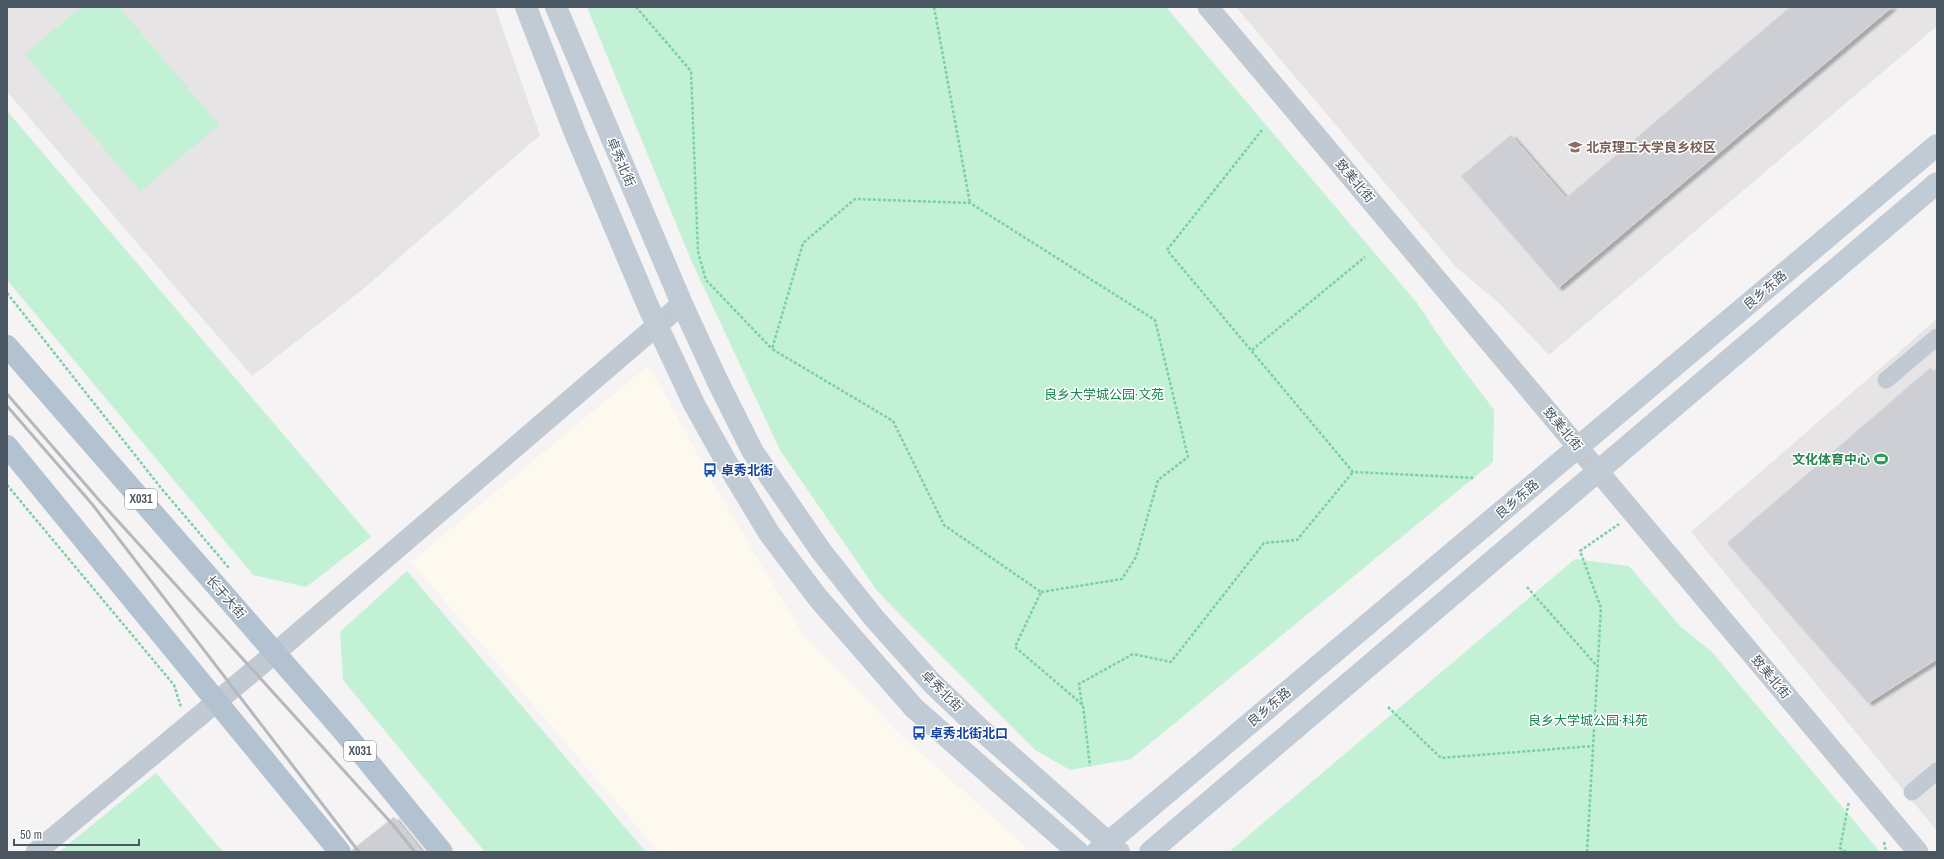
<svg xmlns="http://www.w3.org/2000/svg" width="1944" height="859" viewBox="0 0 1944 859" font-family="'Archivo Narrow','Noto Sans SC',sans-serif">
<style>
.commercial{fill:#fdf9ef}
.education{fill:#e6e4e5}
.green{fill:#c3f1d5}
.building{fill:#cdcfd5;stroke:#d7d9de;filter:url(#shadow)}
.lines{fill:none;stroke-linecap:round;stroke-linejoin:round}
.path{stroke:#7ad0a6;stroke-width:2.5;stroke-dasharray:3 2;stroke-linecap:butt}
.minor{stroke:#c1cad2;stroke-width:17}
.tertiary{stroke:#c1cad2;stroke-width:21}
.secondary{stroke:#c1cbd6;stroke-width:22}
.primary{stroke:#b3c2d1;stroke-width:22}
.rail{stroke:#b5b8bd;stroke-width:3}
.labels{text-anchor:middle;dominant-baseline:central;stroke-width:3;stroke-linejoin:round;paint-order:stroke}
.shield{fill:#fff;stroke:#808990;stroke-width:1}
.shield-label{font-size:12px;font-weight:bold;fill:#4a5661}
.education-label{font-size:13px;font-weight:bold;fill:#785e54;stroke:#fff;text-anchor:start}
.street-label{font-size:13px;fill:#4a5661;stroke:#fff}
.park-label{font-size:13px;fill:#17864f;stroke:#fff}
.leisure-label{font-size:13px;font-weight:bold;fill:#27864d;stroke:#fff;text-anchor:end}
.transit-label{font-size:13px;font-weight:bold;fill:#164399;stroke:#fff;text-anchor:start}
</style>
<defs>
<filter id="shadow"><feDropShadow dx="4.5" dy="2.5" stdDeviation="1" flood-color="#0004"/></filter>
</defs>
<rect width="100%" height="100%" fill="#f5f3f3"/>
<!-- commercial -->
<polygon class="commercial" points="649,365 717,490 802,633 903,737 1027,848 1022,852 659,852 411,562"/>
<!-- education -->
<g class="education">
<polygon points="7,7 495,7 540,135 362,290 252,376 7,92"/>
<polygon points="1236,7 1937,7 1937,26 1549,355 1498,302 1457,268"/>
<polygon points="1937,319 1937,831 1691,532"/>
</g>
<!-- green -->
<g class="green">
<polygon points="81,7 119,7 219,125 140,191 25,54"/>
<polygon points="587,7 1166,7 1417,303 1445,345 1494,410 1493,462 1131,759 1070,770 1035,750 878,592 780,450 691,260"/>
<polygon points="7,111 371,537 306,587 253,575 7,280"/>
<polygon points="1575,559 1629,566 1680,626 1712,652 1880,852 1229,852"/>
<polygon points="407,571 646,852 548,852 546,850 545,852 485,852 343,680 340,632"/>
<polygon points="156,773 223,852 59,852"/>
</g>
<!-- building -->
<g class="building">
<polygon points="1790,7 1892,7 1558,288 1461,176 1511,135 1566,198"/>
<polygon points="1930,368 1937,374 1937,659 1868,703 1727,543"/>
<polygon points="394,817 422,852 352,852 352,850"/>
</g>
<g class="lines">
<!-- path -->
<g class="path">
<polyline points="636,7 691,71 698,252 706,280 772,349"/>
<polyline points="934,7 970,203"/>
<polyline points="1262,130 1167,250 1353,472 1474,478"/>
<polyline points="7,293 161,488 229,568"/>
<polyline points="1252,350 1365,257"/>
<polyline points="7,485 174,685 181,707"/>
<polyline points="1527,587 1597,666"/>
<polyline points="1041,592 1122,579 1136,557 1158,480 1188,457 1155,320 970,203 855,199 803,243 772,349 893,421 944,525 1041,592 1015,647 1083,705 1090,766"/>
<polyline points="1082,705 1079,684 1133,654 1171,662 1264,543 1297,540 1353,472"/>
<polyline points="1388,707 1441,758 1593,746"/>
<polyline points="1884,842 1886,852"/>
<polyline points="1587,852 1601,608 1580,551 1619,524"/>
<polyline points="1846,852 1840,848 1849,801"/>
</g>
<!-- minor -->
<g class="minor">
<polyline points="1886,380 1937,337"/>
<polyline points="1912,792 1937,771"/>
</g>
<!-- tertiary -->
<g class="tertiary">
<polyline points="1208,7 1918,852"/>
<polyline points="36,852 275,653 682,304"/>
</g>
<!-- secondary -->
<g class="secondary">
<polyline points="526,7 575,133 648,306 694,404 728,465 769,533 818,598 914,708 1078,852"/>
<polyline points="556,7 682,304 717,380 753,452 821,551 874,618 932,683 979,728 1119,852"/>
<polyline points="1097,852 1937,145"/>
<polyline points="1150,852 1937,183"/>
</g>
<!-- primary -->
<g class="primary">
<polyline points="7,346 344,732 442,852"/>
<polyline points="7,446 340,852"/>
</g>
<!-- rail -->
<g class="rail">
<polyline points="7,394 98,499 394,826 415,852"/>
<polyline points="7,406 92,504 359,852"/>
</g>
</g>
<!-- icons -->
<defs>
<symbol id="university-bare" viewBox="-9 -9 18 18"><path d="M0-5L7-2L0 1L-7-2ZM-4 1L0 2.5L4 1V4Q0 6-4 4Z" fill="#8d6e63" stroke="#fff" stroke-width="2.5" paint-order="stroke"/></symbol>
<symbol id="stadium-bare" viewBox="-9 -9 18 18"><path d="M0-5a6.5 5 0 1 0 0 10a6.5 5 0 1 0 0-10ZM-3.5-1.8h7v3.6h-7Z" fill="#2e9e5b" stroke="#fff" stroke-width="2.5" paint-order="stroke"/></symbol>
<symbol id="bus-bare" viewBox="-9 -9 18 18"><path d="M-5-6H5V4H4V6H2V4H-2V6H-4V4H-5ZM-3.5-4V0h7V-4ZM-3.5 1.2v1.5H-2V1.2ZM2 1.2v1.5H3.5V1.2Z" fill="#1a4fb4" stroke="#fff" stroke-width="2.5" paint-order="stroke"/></symbol>
</defs>
<g fill-rule="evenodd">
<use href="#university-bare" x="1565" y="137" width="20" height="20"/>
<use href="#stadium-bare" x="1871" y="449" width="20" height="20"/>
<use href="#bus-bare" x="700" y="460" width="20" height="20"/>
<use href="#bus-bare" x="909" y="723" width="20" height="20"/>
</g>
<g class="labels">
<!-- shield labels -->
<g class="shield">
<rect x="125" y="489" width="32" height="20" rx="3"/>
<rect x="344" y="741" width="32" height="20" rx="3"/>
</g>
<g class="shield-label">
<text x="141" y="499">X031</text>
<text x="360" y="751">X031</text>
</g>
<!-- education labels -->
<g class="education-label">
<text x="1586" y="147">北京理工大学良乡校区</text>
</g>
<!-- street labels -->
<g class="street-label">
<text transform="translate(621 162) rotate(67)">卓秀北街</text>
<text transform="translate(1355 181) rotate(50)">致美北街</text>
<text transform="translate(1765 290) rotate(-40)">良乡东路</text>
<text transform="translate(1563 429) rotate(50)">致美北街</text>
<text transform="translate(1517 499) rotate(-40)">良乡东路</text>
<text transform="translate(226 597) rotate(49)">长于大街</text>
<text transform="translate(1771 677) rotate(50)">致美北街</text>
<text transform="translate(942 691) rotate(45)">卓秀北街</text>
<text transform="translate(1269 707) rotate(-40)">良乡东路</text>
</g>
<!-- park labels -->
<g class="park-label">
<text x="1104" y="394">良乡大学城公园·文苑</text>
<text x="1588" y="720">良乡大学城公园·科苑</text>
</g>
<!-- leisure labels -->
<g class="leisure-label">
<text x="1870" y="459">文化体育中心</text>
</g>
<!-- transit labels -->
<g class="transit-label">
<text x="721" y="470">卓秀北街</text>
<text x="930" y="733">卓秀北街北口</text>
</g>
</g>
<!-- border -->
<rect width="1944" height="859" fill="none" stroke="#4a5661" stroke-width="16"/>
<!-- scale -->
<path d="M14 839v6h125v-6" fill="none" stroke="#4a5661" stroke-width="2"/>
<text x="20" y="839" font-size="12" fill="#4a5661" stroke="#ffffff" stroke-width="3" paint-order="stroke">50 m</text>
</svg>
